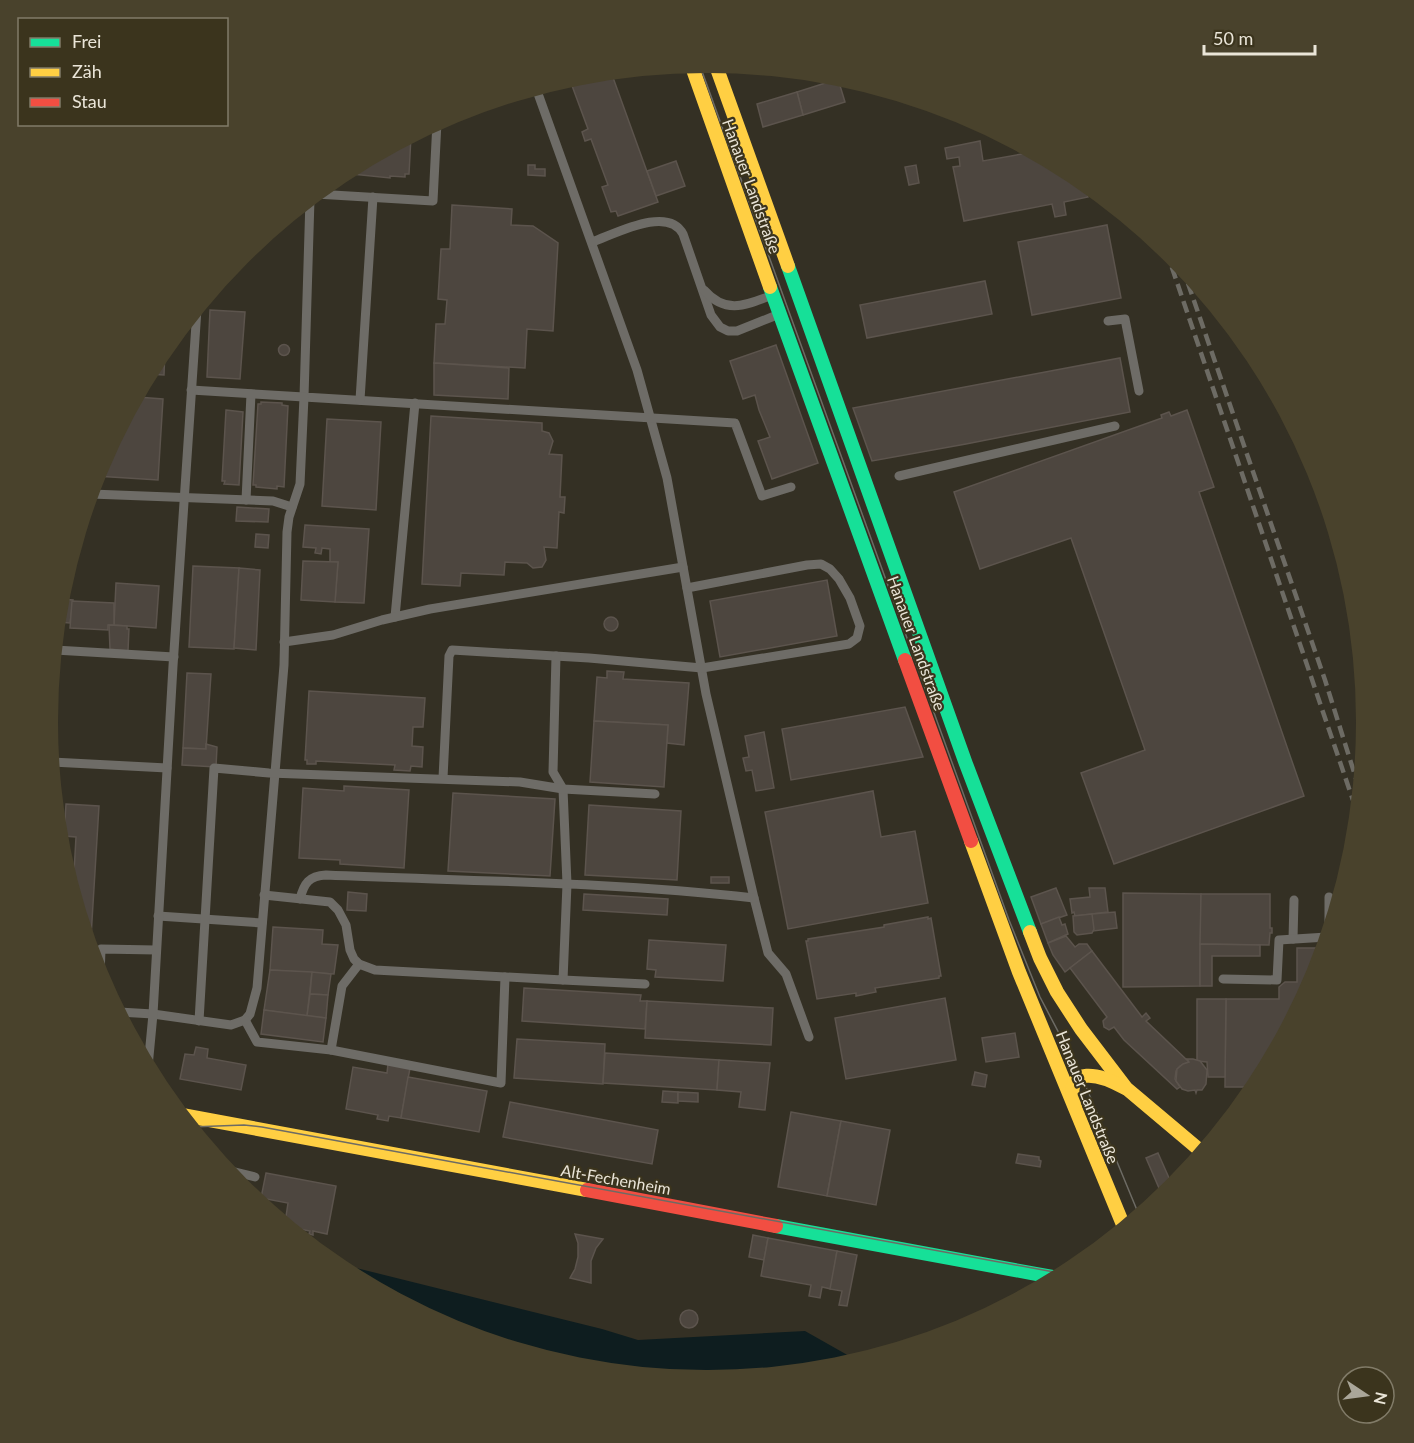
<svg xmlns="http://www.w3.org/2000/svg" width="1414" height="1443" viewBox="0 0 1414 1443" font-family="Lato,sans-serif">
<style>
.water{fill:#0e1d1f}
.building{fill:#4d463f;stroke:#5c544d;stroke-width:1.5}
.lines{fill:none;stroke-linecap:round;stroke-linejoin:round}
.lane{stroke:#6e6c67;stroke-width:9}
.fast{stroke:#16e098;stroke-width:14}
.slow{stroke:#ffcf43;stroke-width:14}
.jam{stroke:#f24e42;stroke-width:14}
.tram{stroke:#6d6b64;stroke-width:1.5}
.rail{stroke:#6d6b64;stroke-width:4.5;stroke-dasharray:12 6;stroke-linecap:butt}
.labels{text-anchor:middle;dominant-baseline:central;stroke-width:4.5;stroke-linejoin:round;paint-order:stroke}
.street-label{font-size:16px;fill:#eae5d8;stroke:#3b341d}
</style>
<rect width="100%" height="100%" fill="#343024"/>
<!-- water -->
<polygon class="water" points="332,1262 602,1329 638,1340 805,1331 858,1361 835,1368 707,1380 578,1368 454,1330 341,1269"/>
<!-- building -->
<g class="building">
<polygon points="611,72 658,202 618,216 616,211 611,212 602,187 608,185 591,139 585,141 582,132 588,129 571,83 600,73"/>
<polygon points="838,79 845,102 803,115 797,92"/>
<polygon points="797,92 803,115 763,127 757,104"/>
<polygon points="411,136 409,174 405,174 405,177 390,176 390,178 342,173"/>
<polygon points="980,141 983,161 1033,152 1073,174 1085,184 1088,197 1064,202 1066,215 1055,217 1052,204 964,221 953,167 960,166 959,157 947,159 945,148"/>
<polygon points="676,161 685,186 656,196 647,171"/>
<polygon points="528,165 535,165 535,169 545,169 545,176 528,175"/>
<polygon points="916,165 919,183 909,185 905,167"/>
<polygon points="452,205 512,209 511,225 533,226 558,243 553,331 527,329 525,368 434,363 436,324 445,324 447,300 438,299 441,249 450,249"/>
<polygon points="1107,225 1121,298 1032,315 1018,242"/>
<polygon points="985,281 992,314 867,338 860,305"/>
<polygon points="210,310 245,312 240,379 207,377"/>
<circle cx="284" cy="350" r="5.5"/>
<polygon points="776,345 818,463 772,479 758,441 770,437 759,410 755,395 743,399 730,361"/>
<polygon points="165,348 164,375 149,374 159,355"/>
<polygon points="1120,358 1130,412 966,444 872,461 853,408"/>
<polygon points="434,363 509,368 508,399 434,395"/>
<polygon points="137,397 163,399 158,480 96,476"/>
<polygon points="261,402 282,403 282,405 288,406 284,487 277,486 277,489 256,487 256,485 253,485 258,404 261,404"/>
<polygon points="226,410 243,412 239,485 224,484 225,481 222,481"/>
<polygon points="1187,410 1214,487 1199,492 1304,796 1114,864 1081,773 1145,750 1071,538 980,569 954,492 1162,418 1161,415 1169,412 1171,416"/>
<polygon points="431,416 542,423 542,431 549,433 553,441 549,454 562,455 560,497 565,497 564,513 559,512 557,548 544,547 546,560 542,567 533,568 527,563 505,562 504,575 461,573 460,586 422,584"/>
<polygon points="327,419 381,422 376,510 322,506"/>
<polygon points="237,507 269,509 268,522 236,521"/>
<polygon points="305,525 369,529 364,603 335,602 338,562 330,562 330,549 322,548 321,554 315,553 316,548 303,547"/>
<polygon points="256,534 269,535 268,548 255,547"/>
<polygon points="303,561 338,562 335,602 301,600"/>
<polygon points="193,566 239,568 234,649 189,647"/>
<polygon points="239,568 260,570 256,650 234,648"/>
<polygon points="827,580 837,636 720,657 710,601"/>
<polygon points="116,583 159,586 156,628 114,625"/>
<polygon points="60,599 73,600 70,623 58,622"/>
<polygon points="72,601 114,603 114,625 108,625 108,630 70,628"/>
<circle cx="611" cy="624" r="7"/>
<polygon points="109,625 127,626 127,629 129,629 128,651 110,649"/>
<polygon points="607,671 624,672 623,679 689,683 684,745 667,743 668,725 594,721 597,677 607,678"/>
<polygon points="187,673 211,674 206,749 183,748"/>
<polygon points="309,691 425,698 423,727 413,727 412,746 423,747 422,767 411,766 410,771 394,770 395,765 316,761 316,764 307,764 307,760 305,760"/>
<polygon points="905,707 923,757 791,780 782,729"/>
<polygon points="594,721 668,725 664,787 590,782"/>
<polygon points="764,732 774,788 756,791 752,770 746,771 743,758 749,757 745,736"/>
<polygon points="206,744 217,747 216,767 182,765 183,748 206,749"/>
<polygon points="344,786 409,790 404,868 340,864 340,860 299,858 303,788 344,791"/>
<polygon points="873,791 881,837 915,831 928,903 788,929 765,812"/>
<polygon points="453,793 555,799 550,876 448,871"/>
<polygon points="66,804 99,806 91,937 87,937 73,890 76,837 64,836"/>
<polygon points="589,805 681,811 677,880 585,875"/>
<rect x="711" y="877" width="18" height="6"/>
<polygon points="1056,888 1067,915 1041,924 1031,897"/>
<polygon points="1089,888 1105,888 1108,912 1075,916 1074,912 1072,913 1070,899 1090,897"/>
<polygon points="348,892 367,894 366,911 347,910"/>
<polygon points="1123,893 1201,894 1200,986 1123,987"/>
<polygon points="584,894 668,899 667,915 583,910"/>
<polygon points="1201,894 1270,894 1270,928 1272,928 1272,933 1270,933 1269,945 1200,944"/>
<polygon points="1115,912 1117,928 1093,931 1092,914"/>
<polygon points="1092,914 1094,929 1092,933 1077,935 1074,932 1073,916"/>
<polygon points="928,917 928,919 931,918 941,976 939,976 939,978 875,988 876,992 856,996 856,993 817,999 806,941 808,941 808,939 884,927 884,925"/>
<polygon points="1059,917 1062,925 1065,924 1068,934 1048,943 1041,924"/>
<polygon points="273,927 323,930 322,944 338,945 334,974 270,970"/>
<polygon points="1066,936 1075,947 1079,944 1087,944 1092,951 1065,972 1053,955 1048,943"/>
<polygon points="649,940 726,945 723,981 655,977 656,970 647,969"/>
<polygon points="1200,944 1260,945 1260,956 1212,956 1212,986 1200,986"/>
<polygon points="1297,948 1323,948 1316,974 1255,1087 1225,1087 1226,999 1279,999 1279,987 1285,982 1297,982"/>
<polygon points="1092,951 1142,1017 1146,1013 1150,1018 1146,1021 1189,1062 1180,1066 1176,1071 1175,1079 1180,1087 1177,1089 1124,1040 1114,1027 1109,1030 1104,1027 1103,1021 1107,1017 1070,968"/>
<polygon points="270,970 312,972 307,1016 264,1010"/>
<polygon points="312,972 331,974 328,995 310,994"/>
<polygon points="524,988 641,995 640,1001 647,1001 645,1029 522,1021"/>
<polygon points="310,994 328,995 326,1018 307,1016"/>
<polygon points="945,998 956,1060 846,1079 835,1018"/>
<polygon points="1197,999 1226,999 1225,1077 1208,1077 1207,1062 1197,1061"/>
<polygon points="647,1001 773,1008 771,1045 645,1038"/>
<polygon points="264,1010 326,1018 323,1042 261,1034"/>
<polygon points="1015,1033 1019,1057 986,1062 982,1038"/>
<polygon points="517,1039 605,1044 603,1084 514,1078"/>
<polygon points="196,1047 208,1049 207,1058 246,1065 241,1090 180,1079 185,1054 194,1055"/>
<polygon points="605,1053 719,1060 717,1090 603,1083"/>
<polygon points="1187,1059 1193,1059 1200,1061 1207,1070 1206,1084 1202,1090 1197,1090 1196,1093 1195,1090 1188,1091 1182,1089 1176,1081 1177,1069 1183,1064 1189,1062"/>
<polygon points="719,1060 770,1063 765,1110 739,1107 741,1092 717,1090"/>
<polygon points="388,1064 410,1068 401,1118 389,1116 388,1121 377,1119 378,1115 346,1109 353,1067 387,1073"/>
<polygon points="975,1072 987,1075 985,1087 972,1085"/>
<polygon points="408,1077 487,1091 479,1132 401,1118"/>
<polygon points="663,1091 678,1092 678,1103 662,1102"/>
<polygon points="678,1092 698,1093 698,1102 678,1101"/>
<polygon points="510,1102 658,1130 652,1164 503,1137"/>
<polygon points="791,1112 841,1121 827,1196 778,1187"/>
<polygon points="841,1121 890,1130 876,1205 827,1196"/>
<polygon points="1158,1153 1173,1187 1162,1195 1146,1158"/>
<polygon points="1018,1154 1039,1157 1039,1160 1041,1161 1040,1167 1016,1163"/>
<polygon points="266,1173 336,1186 327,1234 313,1231 313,1235 309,1234 310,1231 299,1229 299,1232 295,1231 296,1228 289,1227 285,1223 288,1203 261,1198"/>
<polygon points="575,1234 603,1239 596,1248 591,1261 591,1283 570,1278 575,1269 578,1257 578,1243"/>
<polygon points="753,1235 768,1238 764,1260 749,1257"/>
<polygon points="768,1238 837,1251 831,1289 822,1287 820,1298 809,1296 811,1285 761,1276"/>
<polygon points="837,1251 857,1255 847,1306 839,1305 842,1291 830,1289"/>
<circle cx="689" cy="1319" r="9"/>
</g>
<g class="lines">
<!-- lane -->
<g class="lane">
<polyline points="536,88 637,370 667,478 706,694 754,898 768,953 786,974 809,1037"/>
<polyline points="316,194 433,201 437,122"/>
<polyline points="310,199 304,397 735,423 762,496 791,487"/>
<path d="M592 242C615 234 668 205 683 234L711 315 720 327 728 331H737L777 315"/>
<path d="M704 290C725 314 744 306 770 296"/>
<polyline points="1108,321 1125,319 1139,391"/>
<polyline points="360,400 373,197"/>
<polyline points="899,476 1115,426"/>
<polyline points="91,494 273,501 292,507"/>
<polyline points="246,500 251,394"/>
<polyline points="395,617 415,403"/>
<polyline points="284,642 333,635 382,620 430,609 683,567"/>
<polyline points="55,650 174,657"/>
<polyline points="52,762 167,768"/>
<polyline points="443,778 449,656 452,650 589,658 702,668 849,644 857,638 860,626 850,598 839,579 830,569 821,564 807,565 687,588"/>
<polyline points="264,895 330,902 338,910 346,925 350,950 354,959 359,964 375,970 563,980 567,884 563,789 553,772 556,656"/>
<path d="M300 899C304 883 309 876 326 875 468 881 612 882 754 898"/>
<polyline points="158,916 262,923"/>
<polyline points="1329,932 1329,897"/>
<polyline points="1293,939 1294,900"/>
<polyline points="100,977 101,949 156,950"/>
<polyline points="1223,979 1277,980 1279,940 1327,937"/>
<polyline points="563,980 645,984"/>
<polyline points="119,1012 153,1014 231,1025 245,1020 250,1014 257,988 284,665 287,532 289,517 300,484 304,397 191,390"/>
<polyline points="245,1020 257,1042 331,1050 501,1083 505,977"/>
<polyline points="199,1021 214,768 269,773 520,782 563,789 655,794"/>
<polyline points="331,1050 342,986 359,964"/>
<polyline points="148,1067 153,1014 173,666 197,309"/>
<polyline points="227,1170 255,1177"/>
</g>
<!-- fast -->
<g class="fast">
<polyline points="788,266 966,764 1030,932"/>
<polyline points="770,287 905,660"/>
<polyline points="776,1226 1058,1278"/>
</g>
<!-- slow -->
<g class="slow">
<polyline points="715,63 788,266"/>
<polyline points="691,64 770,287"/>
<polyline points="971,841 1019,972 1124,1227"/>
<polyline points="1030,932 1040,958 1057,992 1081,1029 1126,1088 1202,1152"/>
<path d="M1075 1107C1062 1062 1102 1075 1125 1088"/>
<polyline points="182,1115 587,1190"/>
</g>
<!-- jam -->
<g class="jam">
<polyline points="905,660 971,841"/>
<polyline points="587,1190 776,1226"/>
</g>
<!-- tram -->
<g class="tram">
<polyline points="699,63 1009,920 1040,997 1082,1077 1139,1215"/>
<polyline points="191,1127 244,1125 262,1127 1065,1274"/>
</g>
<!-- rail -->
<g class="rail">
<polyline points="1166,250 1357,812"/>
<polyline points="1182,266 1325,680 1359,788"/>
</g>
</g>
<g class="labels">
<!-- street labels -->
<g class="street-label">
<text transform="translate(752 186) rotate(70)">Hanauer Landstraße</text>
<text transform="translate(917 643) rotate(70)">Hanauer Landstraße</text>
<text transform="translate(1088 1097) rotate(68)">Hanauer Landstraße</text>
<text transform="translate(616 1179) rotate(10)">Alt-Fechenheim</text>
</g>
</g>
<!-- crop -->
<path d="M0 0H1414V1443H0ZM706 73H708A648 648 0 0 1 1356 721V722A648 648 0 0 1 708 1370H706A648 648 0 0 1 58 722V721A648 648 0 0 1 706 73Z" fill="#49422c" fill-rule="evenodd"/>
<!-- legend -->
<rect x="18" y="18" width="210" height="108" fill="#3b341d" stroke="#817b68" stroke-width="1.5"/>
<rect x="30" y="38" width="30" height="9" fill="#16e098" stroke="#817b68" stroke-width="1.5"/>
<text x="72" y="48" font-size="18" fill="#eae5d8">Frei</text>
<rect x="30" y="68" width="30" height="9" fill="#ffcf43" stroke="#817b68" stroke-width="1.5"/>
<text x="72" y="78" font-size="18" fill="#eae5d8">Zäh</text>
<rect x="30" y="98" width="30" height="9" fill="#f24e42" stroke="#817b68" stroke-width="1.5"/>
<text x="72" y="108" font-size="18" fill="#eae5d8">Stau</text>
<!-- north arrow -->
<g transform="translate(1366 1395) rotate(103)"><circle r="28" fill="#3b341d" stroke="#817b68" stroke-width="1.5"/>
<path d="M0-4.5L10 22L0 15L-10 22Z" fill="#aaa699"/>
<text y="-9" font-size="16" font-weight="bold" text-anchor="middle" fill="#eae5d8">N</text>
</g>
<!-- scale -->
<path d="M1204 45v9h111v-9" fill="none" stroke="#eae5d8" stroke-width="3"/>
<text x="1213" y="45" font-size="18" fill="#eae5d8" stroke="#3b341d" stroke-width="4.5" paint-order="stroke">50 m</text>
</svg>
